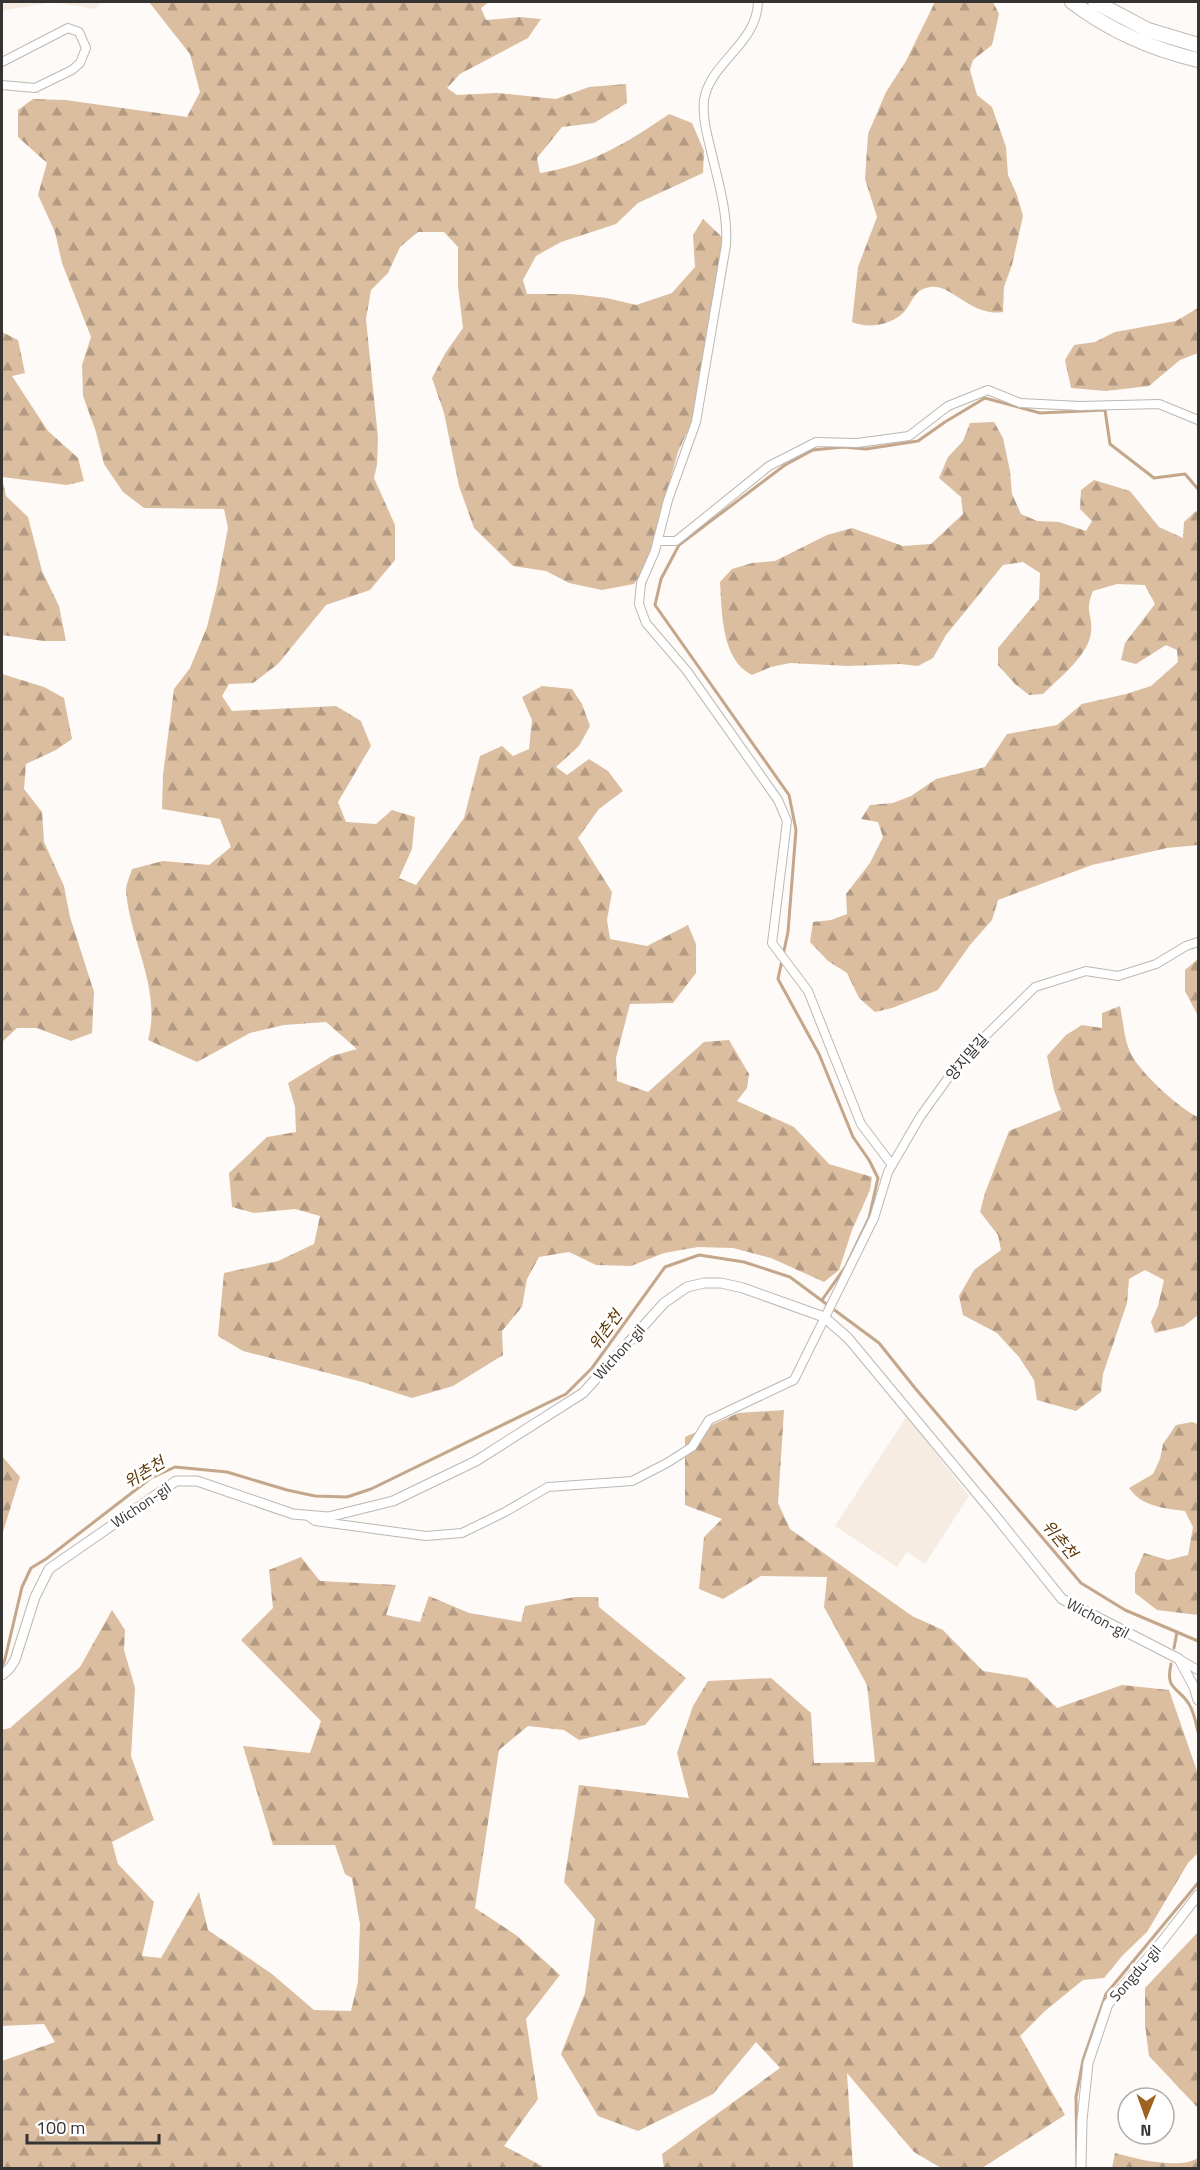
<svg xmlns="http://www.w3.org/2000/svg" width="1200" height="2170" viewBox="0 0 1200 2170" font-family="'Titillium Web','Noto Sans KR',sans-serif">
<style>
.built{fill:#f7ece2}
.forest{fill:url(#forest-firs)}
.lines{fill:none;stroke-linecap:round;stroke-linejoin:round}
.stream{stroke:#c4a68a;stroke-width:3}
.minor-casing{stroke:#bcb8b3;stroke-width:10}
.tertiary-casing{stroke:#bcb8b3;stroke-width:11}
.motorway-casing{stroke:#bcb8b3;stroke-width:16}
.minor{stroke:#fff;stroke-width:8}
.tertiary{stroke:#fff;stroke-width:9}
.motorway{stroke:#fff;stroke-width:14}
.labels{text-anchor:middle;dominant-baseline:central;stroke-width:6;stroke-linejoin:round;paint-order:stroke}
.street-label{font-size:15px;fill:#363433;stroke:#fff}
.water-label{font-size:16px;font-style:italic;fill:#5c3400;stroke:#fff}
</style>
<defs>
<pattern id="forest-firs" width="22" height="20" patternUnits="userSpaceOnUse" patternTransform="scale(1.5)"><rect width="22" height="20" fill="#dbbda0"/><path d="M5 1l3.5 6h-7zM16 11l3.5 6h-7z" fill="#b29a83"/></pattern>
</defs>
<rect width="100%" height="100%" fill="#fefaf7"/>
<!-- built -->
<g class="built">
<polygon points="2,2 102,2 94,9 53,2 2,11"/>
<polygon points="907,1416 969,1496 925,1564 907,1552 897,1567 835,1526"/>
</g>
<!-- forest -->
<g class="forest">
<path d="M149 2H489L481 8 486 20 520 17 541 19 528 38 460 74 447 88 457 95 497 93 556 99 589 87 626 84 627 103 594 123 562 127 537 158 540 173C588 166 629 142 669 114L692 123 704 151 703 173 638 203 616 224 561 242 536 256 523 280 527 294H571L607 298 636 305 672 293 695 267 693 235 703 219 722 237 724 267 702 399 678 452 658 523 653 554 634 584 602 590 569 583 546 571 513 566 474 528 459 486 444 413 432 378 446 352 463 328 458 286V247L444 232H418L400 247 388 273 371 290 366 319 378 438 377 465 374 478 395 525V560L370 590 326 605 278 664 253 683 229 684 222 696 232 711 336 706 361 721 371 746 338 802 346 822 376 824 392 810 415 817 412 849 399 878 416 885 464 818 480 756 502 746 513 756 529 749 532 720 522 697 542 686 572 689 582 704 590 726 579 746 556 767 567 775 589 759 608 771 623 791 599 809 578 838 612 892 607 920 610 939 647 946 688 925 696 944V973L673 1003 630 1004 616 1058 617 1081 648 1092 704 1042 729 1040 749 1074 747 1088 737 1101 794 1127 829 1164 872 1177 870 1190 852 1230 839 1270 824 1282 771 1258 733 1248 698 1247 664 1253 631 1266 596 1265 569 1252 539 1257 527 1279 522 1307 502 1331 503 1355 453 1386 412 1398 362 1382 243 1351 218 1336 224 1273 278 1261 314 1244 320 1216 295 1209 254 1213 232 1207 229 1173 267 1137 296 1132 295 1107 288 1083 332 1056 357 1049 326 1022 284 1025 250 1033 197 1062 148 1040C162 990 130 941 126 891 126 884 130 876 132 869L163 861 209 865 231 847 220 819 162 809 163 775 174 689 190 668 207 627 217 586 228 528 224 509 144 508 123 492 104 464 96 432 83 396 82 365 91 337 62 263 55 232 38 195 47 163 18 137V110L33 99 65 100 187 117 200 92 190 54Z"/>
<path d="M935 2H993L999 14 992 45 973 60 970 70 977 95 992 107 1006 147 1008 175 1017 195 1023 216 1012 265 1004 287 1003 312C970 317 953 284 930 287 913 290 913 302 904 312 892 325 868 329 852 322L858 267 877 217 865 179 868 134 886 92 906 61Z"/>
<polygon points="1198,308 1198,353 1180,360 1149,386 1106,391 1071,388 1065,360 1074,345 1095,342 1115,332 1176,321"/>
<polygon points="2,332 18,340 25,373 12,376 48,431 78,458 84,481 67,485 2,477"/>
<path d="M994 422 1003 438 1010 471 1012 494 1021 514 1037 521 1059 522 1086 531 1092 521 1080 509 1081 490 1094 480 1130 491 1159 527 1183 538 1184 522 1196 511 1198 512V845L1167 848 1092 865 998 900 992 920 970 945 938 990 892 1008 875 1012 859 998 847 973 828 961 810 942 813 922 831 920 847 914 846 894 870 863 883 837 878 822 861 819 870 805 893 803 911 796 936 779 985 767 1007 734 1057 725 1082 704 1126 694 1151 686 1178 662 1177 650 1166 645 1136 664 1121 660 1125 643 1155 604 1145 585 1117 584 1093 591C1084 613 1093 613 1091 632 1089 655 1059 678 1043 694L1029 695 1015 684 998 665V648L1039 599 1040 573 1023 562 1003 565 946 635 933 658 918 666 900 664 848 666 790 663 771 667 752 675C721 660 722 612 720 582L732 569 752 563 775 561 827 535 852 528 903 546 931 544 963 514 961 497 939 478 948 457 963 441 970 423Z"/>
<polygon points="2,478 6,496 28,517 42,571 59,606 66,641 43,641 2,635"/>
<polygon points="2,674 44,687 64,698 72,739 56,750 26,764 24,789 42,812 44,842 64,886 70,917 94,992 92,1033 71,1041 37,1028 17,1028 2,1042"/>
<polygon points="1198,959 1198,1016 1185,991 1185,970"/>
<path d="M1120 1006C1123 1020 1124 1038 1130 1052 1138 1071 1180 1109 1198 1117V1315L1184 1326 1155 1333 1151 1322 1158 1306 1164 1280 1145 1270 1129 1279 1127 1303 1103 1374 1101 1392 1076 1411 1037 1400 1034 1380 1019 1357 997 1333 963 1315 959 1296 974 1270 1001 1250 998 1235 980 1212 985 1193 1009 1131 1061 1110 1054 1090 1047 1056 1066 1035 1082 1025 1102 1028V1013Z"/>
<polygon points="784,1410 778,1503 790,1529 912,1616 943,1630 983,1671 1027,1678 1057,1708 1122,1685 1169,1690 1198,1774 1198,1853 1188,1863 1147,1932 1123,1955 1104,1978 1083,1980 1045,2011 1020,2036 1065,2115 982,2168 941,2168 914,2152 847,2073 853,2168 664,2168 662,2154 780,2068 756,2042 713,2094 638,2131 598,2116 561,2054 585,1993 595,1919 564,1882 579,1785 689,1798 677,1753 693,1706 708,1681 771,1678 811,1713 814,1763 875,1762 867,1685 824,1607 827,1577 761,1576 723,1599 699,1589 704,1537 722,1519 685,1505 685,1437 738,1413"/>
<path d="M1192 1422 1198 1424V1615L1157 1610 1135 1593V1573L1144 1553 1168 1560 1188 1555 1193 1527 1185 1511C1164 1508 1142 1507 1129 1488L1153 1474 1160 1459 1163 1444 1176 1425Z"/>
<polygon points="2,1456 20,1477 2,1535"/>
<polygon points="301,1557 320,1581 396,1585 386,1615 420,1622 429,1596 469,1613 521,1622 525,1606 575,1597 598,1597 599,1607 686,1678 645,1725 579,1740 564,1730 528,1726 499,1750 475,1908 516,1935 560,1975 526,2019 538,2099 504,2146 542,2166 542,2168 2,2168 2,2061 55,2042 44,2024 2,2026 2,1730 10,1728 80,1667 112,1610 125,1630 124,1650 135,1688 131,1756 154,1820 112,1842 118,1864 154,1902 142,1956 161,1958 199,1892 208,1930 272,1974 314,2010 351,2011 358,1982 360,1924 352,1878 345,1874 335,1845 273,1845 243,1746 310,1753 321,1721 241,1640 273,1608 269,1570"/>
<polygon points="1198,1932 1198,2108 1149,2056 1145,2024 1145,1988"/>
<path d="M1115 2153C1137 2159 1178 2170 1198 2158V2168H1112Z"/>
</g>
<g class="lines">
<!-- stream -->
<g class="stream">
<polyline points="822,1300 846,1266 869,1218 878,1178 869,1160 853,1137 819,1054 778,979 788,932 796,830 789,795 655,605 661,579 679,545 785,465 813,450 843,447 866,449 918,441 945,422 985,398 1040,413 1105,410 1110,444 1154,478 1185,474 1198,489"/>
<polyline points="1174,1648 1177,1632"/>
<path d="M1171 1664C1165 1691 1178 1686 1189 1704 1194 1712 1196 1723 1198 1732"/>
<polyline points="2,1667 5,1659 22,1587 31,1568 46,1559 151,1478 175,1467 227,1472 287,1490 315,1496 347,1497 371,1489 566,1394 592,1368 665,1267 699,1255 744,1262 790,1277 879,1343 915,1388 1081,1583 1125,1610 1198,1641"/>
<polyline points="1077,2168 1076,2097 1083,2060 1106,1994 1198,1883"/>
</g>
<defs>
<g id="minor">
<path d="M758 2C757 44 710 62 704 100 702 118 708 138 712 155 719 184 728 215 726 245L696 422 668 500 655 551 641 583 639 604 646 623 687 671 778 800 787 821 772 943 808 991 861 1124 892 1165"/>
<polyline points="2,62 68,28 79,32 86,48 80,63 72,70 35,88 2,85"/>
<polyline points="658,541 676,541 769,466 816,442 857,443 909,436 948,406 988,390 1020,403 1080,406 1159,404 1198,420"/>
<polyline points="308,1516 315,1521 426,1536 462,1533 505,1512 548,1487 632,1481 667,1463 692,1447 709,1420 794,1380 874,1218 888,1172 920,1117 961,1060 1035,987 1086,971 1118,976 1156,964 1186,946 1198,942"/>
<polyline points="1179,1659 1198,1670"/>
</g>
<g id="tertiary">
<polyline points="2,1675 9,1669 15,1660 35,1597 49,1569 176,1481 197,1481 293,1514 328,1517 393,1501 476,1461 583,1393 664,1303 687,1287 704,1283 721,1283 743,1288 824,1317 848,1338 994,1514 1062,1599 1179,1659 1194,1687 1198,1700"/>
<polyline points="1081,2168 1082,2120 1088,2063 1108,2004 1160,1944 1198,1895"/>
</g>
<g id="motorway">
<path d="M1072 2C1110 31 1151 49 1198 60"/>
<polyline points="1095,2 1148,30 1198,45"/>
</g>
</defs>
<!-- minor casing -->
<use href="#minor" class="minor-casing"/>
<!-- tertiary casing -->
<use href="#tertiary" class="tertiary-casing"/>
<!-- motorway casing -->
<use href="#motorway" class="motorway-casing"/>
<!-- minor -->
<use href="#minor" class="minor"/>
<!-- tertiary -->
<use href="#tertiary" class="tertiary"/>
<!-- motorway -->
<use href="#motorway" class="motorway"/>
</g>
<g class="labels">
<!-- street labels -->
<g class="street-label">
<text transform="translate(967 1057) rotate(-49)">양지말길</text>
<text transform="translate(619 1352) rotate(-48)">Wichon-gil</text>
<text transform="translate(141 1505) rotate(-34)">Wichon-gil</text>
<text transform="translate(1098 1618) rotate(28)">Wichon-gil</text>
<text transform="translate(1135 1973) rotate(-49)">Songdu-gil</text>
</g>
<!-- water labels -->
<g class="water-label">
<text transform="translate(605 1330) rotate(-54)">위촌천</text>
<text transform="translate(144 1472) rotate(-31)">위촌천</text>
<text transform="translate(1060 1539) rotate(50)">위촌천</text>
</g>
</g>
<!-- border -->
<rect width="1200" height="2170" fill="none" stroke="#363433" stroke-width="6"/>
<!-- north arrow -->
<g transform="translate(1146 2116) rotate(181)"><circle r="28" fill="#ffffff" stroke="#afaead" stroke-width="1.5"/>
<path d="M0-4.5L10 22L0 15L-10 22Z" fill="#9c6321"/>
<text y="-9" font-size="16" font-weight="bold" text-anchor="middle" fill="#363433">N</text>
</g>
<!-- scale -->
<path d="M27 2134v9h132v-9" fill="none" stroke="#363433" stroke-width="3"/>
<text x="36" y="2134" font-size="18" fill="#363433" stroke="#ffffff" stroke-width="4.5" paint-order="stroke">100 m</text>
</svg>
